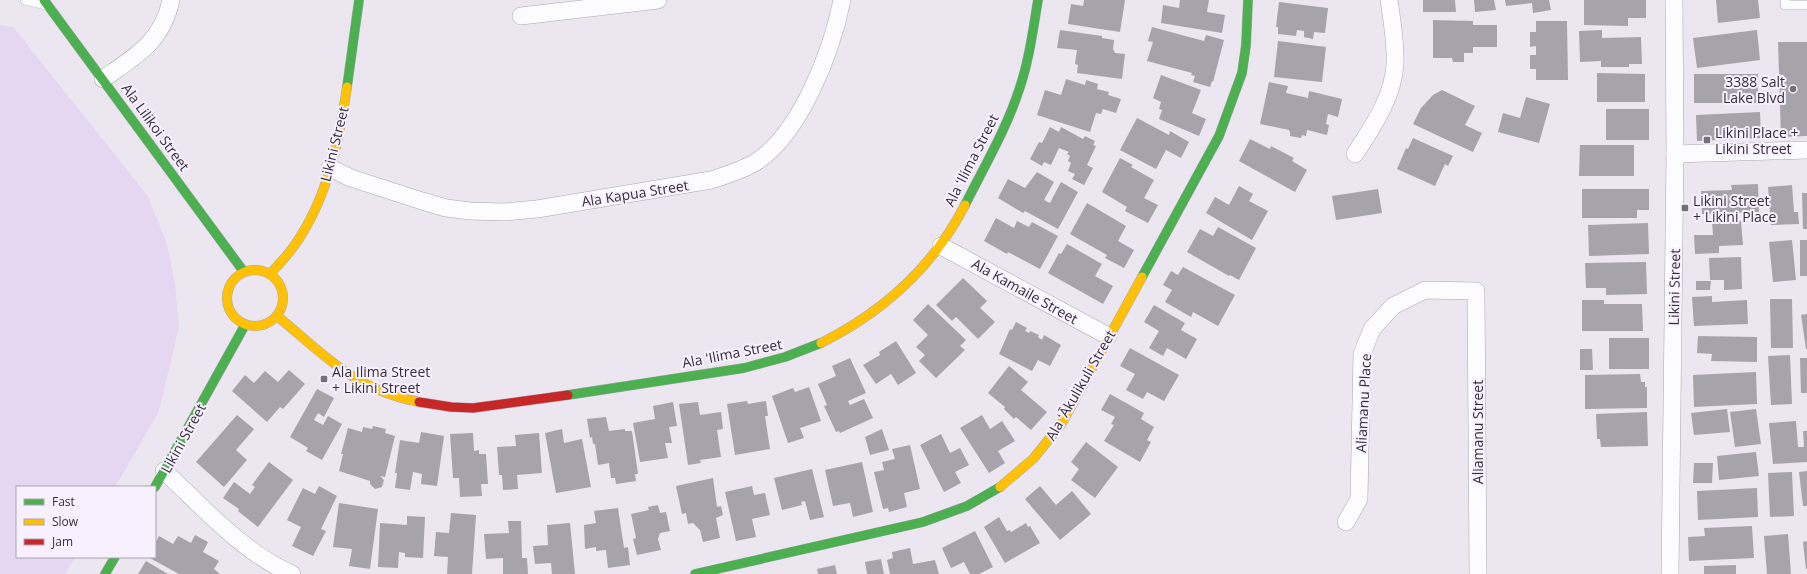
<svg xmlns="http://www.w3.org/2000/svg" width="1807" height="574" viewBox="0 0 1807 574" font-family="'Open Sans',sans-serif">
<style>
.green{fill:#e5d7f1}
.building{fill:#a7a3ab}
.lines{fill:none;stroke-linecap:round;stroke-linejoin:round}
.lane-casing{stroke:#aba7af;stroke-width:10}
.street-casing{stroke:#aba7af;stroke-width:18}
.fast-casing{stroke:#aba7af;stroke-width:10}
.slow-casing{stroke:#aba7af;stroke-width:10}
.jam-casing{stroke:#aba7af;stroke-width:10}
.lane{stroke:#fcfbfd;stroke-width:9}
.street{stroke:#fcfbfd;stroke-width:17}
.fast{stroke:#4caf50;stroke-width:9}
.slow{stroke:#ffc107;stroke-width:9}
.jam{stroke:#c62828;stroke-width:9}
.poi-dot{fill:#747078;stroke:#f8f0ff;stroke-width:1.5}
.labels{text-anchor:middle;dominant-baseline:central;stroke-width:4;stroke-linejoin:round;paint-order:stroke}
.poi-label{font-size:14px;fill:#343037;stroke:#f8f0ff;text-anchor:start}
.street-label{font-size:14px;fill:#343037;stroke:#f8f0ff}
</style>
<rect width="100%" height="100%" fill="#ebe6f0"/>
<!-- green -->
<polygon class="green" points="0,25 13,27 147,195 166,241 175,283 179,326 159,411 115,487 17,487 17,557 75,557 65,574 0,574"/>
<!-- building -->
<g class="building">
<polygon points="1084,0 1125,0 1120,32 1068,24 1071,4 1083,6"/>
<polygon points="1180,0 1209,0 1207,12 1225,15 1222,33 1161,23 1163,5 1179,8"/>
<polygon points="1423,0 1455,0 1456,12 1423,12"/>
<polygon points="1474,0 1494,0 1496,10 1475,12"/>
<polygon points="1505,0 1549,0 1551,10 1533,13 1532,3 1506,6"/>
<polygon points="1584,0 1646,0 1646,18 1628,18 1628,26 1584,25"/>
<polygon points="1716,0 1758,0 1760,18 1718,23"/>
<polygon points="1279,2 1328,8 1325,33 1314,32 1313,39 1304,37 1304,31 1297,30 1296,36 1278,34 1278,27 1276,27"/>
<polygon points="1433,20 1473,21 1473,25 1497,25 1497,47 1473,47 1473,53 1464,53 1464,62 1453,62 1452,58 1433,58"/>
<polygon points="1536,21 1567,21 1568,80 1536,80 1536,69 1530,69 1530,55 1536,55 1536,46 1530,47 1530,32 1536,32"/>
<polygon points="1152,27 1204,41 1206,35 1224,40 1213,82 1212,81 1210,87 1193,82 1195,76 1191,75 1192,73 1147,61 1153,42 1148,41"/>
<polygon points="1060,30 1102,36 1102,38 1114,40 1113,49 1115,53 1125,54 1122,79 1077,73 1078,65 1075,64 1077,50 1057,48"/>
<polygon points="1602,30 1602,38 1641,37 1642,64 1629,64 1629,67 1601,67 1601,61 1580,62 1579,31"/>
<polygon points="1757,30 1760,60 1697,68 1693,38"/>
<polygon points="1278,41 1326,47 1322,82 1274,77"/>
<polygon points="1778,42 1807,42 1807,136 1781,137"/>
<polygon points="1597,73 1645,74 1645,102 1597,102"/>
<rect x="1694" y="74" width="64" height="29"/>
<polygon points="1161,75 1201,90 1192,113 1206,119 1199,136 1159,119 1162,110 1159,109 1161,102 1153,98"/>
<polygon points="1066,79 1085,85 1086,80 1098,84 1097,89 1109,92 1108,95 1121,99 1116,113 1103,109 1101,114 1096,113 1090,132 1037,115 1045,90 1061,95"/>
<polygon points="1269,82 1288,86 1286,93 1308,98 1309,91 1342,99 1338,117 1328,114 1326,124 1329,125 1327,135 1307,130 1306,136 1302,135 1301,138 1290,136 1290,132 1289,130 1260,124"/>
<polygon points="1442,90 1475,106 1465,125 1482,133 1473,152 1413,124 1421,108 1433,95"/>
<polygon points="1526,97 1550,104 1539,143 1498,132 1503,113 1520,118"/>
<rect x="1606" y="109" width="43" height="31"/>
<polygon points="1760,112 1761,138 1697,141 1696,115"/>
<polygon points="1137,118 1169,135 1170,131 1189,142 1181,158 1166,150 1156,169 1120,150"/>
<polygon points="1050,127 1059,132 1061,127 1083,139 1085,136 1095,141 1093,145 1096,146 1087,165 1093,168 1084,185 1072,179 1075,174 1068,171 1071,163 1068,161 1070,156 1067,154 1069,152 1059,148 1051,165 1044,162 1042,166 1030,159 1039,142 1042,143"/>
<polygon points="1413,138 1453,156 1448,166 1445,164 1435,186 1397,169 1406,148 1408,149"/>
<polygon points="1250,139 1270,149 1271,146 1294,158 1292,161 1307,170 1295,192 1239,161"/>
<polygon points="1580,145 1634,145 1634,176 1579,176"/>
<polygon points="1120,158 1133,165 1131,167 1154,180 1144,198 1158,205 1148,223 1125,211 1127,207 1102,192"/>
<polygon points="1037,172 1054,182 1044,200 1050,203 1061,182 1078,192 1058,229 1025,211 1023,213 998,198 1008,179 1025,188"/>
<polygon points="1758,184 1759,212 1702,214 1701,191 1732,190 1731,185"/>
<polygon points="1792,185 1794,212 1798,212 1799,224 1771,225 1768,187"/>
<polygon points="1239,186 1253,194 1249,201 1268,211 1252,240 1206,213 1215,197 1229,205"/>
<polygon points="1378,189 1382,213 1336,220 1332,196"/>
<polygon points="1582,189 1649,189 1649,210 1637,210 1637,218 1582,218"/>
<polygon points="1802,193 1807,193 1807,229 1803,229"/>
<polygon points="1087,203 1126,226 1118,241 1134,250 1124,268 1105,258 1107,255 1070,234"/>
<polygon points="996,218 1014,228 1017,221 1029,227 1032,222 1058,236 1040,269 1008,252 1007,254 984,241"/>
<polygon points="1741,221 1743,245 1719,246 1719,253 1695,254 1694,235 1713,235 1712,222"/>
<polygon points="1648,223 1649,254 1589,256 1588,225"/>
<polygon points="1218,227 1256,248 1239,280 1230,275 1229,276 1187,252 1200,229 1213,236"/>
<polygon points="1792,240 1796,280 1773,282 1769,242"/>
<rect x="1800" y="240" width="7" height="36"/>
<polygon points="1067,244 1102,264 1095,276 1113,286 1103,304 1048,273 1059,253 1061,254"/>
<polygon points="1741,257 1742,289 1724,290 1724,280 1710,280 1709,258"/>
<polygon points="1646,262 1647,294 1606,295 1606,288 1586,288 1585,263"/>
<polygon points="1183,267 1235,295 1218,326 1193,312 1191,317 1165,302 1172,290 1163,285 1171,271 1178,275"/>
<polygon points="963,278 987,301 980,308 995,322 978,339 956,317 952,321 936,305"/>
<polygon points="1696,281 1711,281 1710,290 1696,290"/>
<polygon points="1712,296 1712,302 1747,300 1748,324 1694,326 1692,297"/>
<polygon points="1770,299 1792,299 1793,348 1771,348"/>
<polygon points="1582,300 1604,300 1604,304 1642,304 1643,331 1582,331"/>
<polygon points="928,304 966,340 960,346 965,350 936,378 919,361 925,355 916,347 928,335 913,320"/>
<polygon points="1154,305 1185,323 1181,330 1197,339 1186,359 1167,348 1163,356 1149,348 1159,331 1144,322"/>
<polygon points="1807,314 1807,349 1806,349 1801,315"/>
<polygon points="1016,322 1027,328 1025,331 1029,333 1030,331 1039,335 1038,337 1042,340 1044,335 1061,345 1050,366 1038,360 1032,371 999,354 1010,329 1012,330"/>
<polygon points="1698,336 1757,337 1757,362 1711,361 1712,354 1697,353"/>
<rect x="1609" y="338" width="40" height="31"/>
<polygon points="896,341 916,373 898,385 891,374 876,384 863,365 880,355 879,352"/>
<polygon points="1130,348 1179,375 1164,401 1147,392 1143,399 1126,390 1135,374 1120,366"/>
<polygon points="1580,349 1592,349 1593,370 1580,370"/>
<polygon points="1790,355 1792,404 1771,405 1768,356"/>
<polygon points="850,358 866,393 848,401 850,405 864,399 873,418 840,433 839,431 836,432 824,406 827,405 818,384 836,376 832,366"/>
<polygon points="1800,358 1807,358 1807,393 1801,393"/>
<polygon points="1009,366 1028,382 1021,390 1047,412 1031,430 1016,417 1014,419 1004,409 1005,407 988,393"/>
<polygon points="289,370 305,384 283,409 280,407 267,422 232,391 245,375 254,383 265,371 278,382"/>
<polygon points="1756,372 1757,404 1694,407 1693,375"/>
<polygon points="1640,374 1641,382 1645,382 1645,387 1647,387 1647,408 1585,409 1585,375"/>
<polygon points="809,387 821,421 800,428 804,438 788,443 772,396 793,388 795,392"/>
<polygon points="317,389 334,398 324,417 318,413 314,420 323,425 328,416 342,424 322,460 306,451 308,448 290,437"/>
<polygon points="1110,394 1144,413 1141,419 1154,427 1147,440 1151,442 1140,462 1104,441 1114,425 1111,424 1115,417 1101,410"/>
<polygon points="747,401 748,404 766,401 768,416 765,416 770,449 735,455 727,404"/>
<polygon points="673,402 677,426 669,427 672,443 665,443 668,458 640,462 633,423 655,419 653,406"/>
<polygon points="698,402 700,415 721,412 723,429 717,430 721,457 700,460 701,463 688,465 679,404"/>
<polygon points="1727,409 1730,432 1694,435 1691,413"/>
<polygon points="1756,409 1761,444 1735,447 1730,412"/>
<polygon points="1647,412 1648,446 1601,447 1600,439 1597,439 1596,414"/>
<polygon points="237,415 254,429 236,450 247,460 224,487 196,462"/>
<polygon points="982,415 990,429 1002,421 1015,441 998,451 1005,463 989,473 960,428"/>
<polygon points="606,417 609,431 625,429 625,431 632,431 638,474 635,474 636,481 616,484 615,478 611,478 609,463 598,465 595,444 593,444 592,437 590,438 587,419"/>
<polygon points="1796,421 1798,447 1804,447 1803,431 1807,431 1807,462 1773,464 1769,423"/>
<polygon points="373,426 386,429 385,433 395,436 385,477 380,476 384,480 382,487 375,489 370,484 370,481 339,471 343,454 341,454 348,428 362,432 363,427 372,429"/>
<polygon points="562,429 564,443 582,439 591,487 556,493 545,433"/>
<polygon points="882,429 889,450 870,455 865,437"/>
<polygon points="421,432 444,436 437,486 421,484 422,474 413,472 410,490 395,488 397,473 395,473 400,440 419,443"/>
<polygon points="473,433 474,451 479,450 479,454 486,454 488,484 481,484 482,496 460,497 459,478 453,478 450,434"/>
<polygon points="539,433 542,473 517,475 518,489 503,490 502,475 499,475 497,447 516,446 515,435"/>
<polygon points="941,434 950,453 960,448 969,465 955,472 961,483 944,492 920,445"/>
<polygon points="1086,442 1118,467 1095,498 1071,480 1079,469 1071,462"/>
<polygon points="910,445 920,489 904,493 907,507 889,512 888,508 883,509 874,472 884,470 882,462 895,459 892,449"/>
<polygon points="1756,452 1759,476 1719,480 1717,456"/>
<polygon points="269,462 293,480 258,527 238,511 239,509 223,498 234,482 250,494 255,487 252,485"/>
<polygon points="862,462 873,512 853,517 850,503 833,506 825,470"/>
<polygon points="1694,463 1713,463 1712,483 1693,483"/>
<polygon points="812,469 824,517 810,520 805,501 801,502 802,505 782,510 774,478"/>
<polygon points="1807,471 1807,506 1803,506 1799,472"/>
<polygon points="1792,472 1794,516 1770,517 1768,473"/>
<polygon points="713,478 717,507 721,506 723,515 716,518 720,538 703,542 700,530 693,523 688,524 686,513 682,514 676,486"/>
<polygon points="319,486 337,496 321,529 326,531 313,556 292,546 301,527 287,520 303,488 315,494"/>
<polygon points="752,486 754,495 765,493 770,515 752,519 756,537 736,541 725,492"/>
<polygon points="1040,486 1056,505 1072,491 1091,514 1060,540 1025,499"/>
<polygon points="1757,488 1758,517 1698,520 1697,491"/>
<polygon points="339,503 378,509 370,569 349,566 352,549 333,547"/>
<polygon points="658,505 660,513 666,512 670,531 660,533 658,539 661,550 637,555 633,539 636,538 631,514 649,510 648,507"/>
<polygon points="618,508 624,548 628,547 630,565 608,568 606,550 596,551 596,547 585,549 584,525 596,523 594,511"/>
<polygon points="451,513 476,515 472,574 447,574 448,557 434,556 436,532 449,533"/>
<polygon points="407,516 425,517 423,558 405,557 405,553 399,552 398,568 378,567 380,523 407,525"/>
<polygon points="999,517 1007,531 1010,530 1011,532 1026,523 1028,527 1030,526 1040,543 1005,563 984,527"/>
<polygon points="508,521 521,521 522,558 527,558 528,574 503,574 503,558 486,559 484,534 509,533"/>
<polygon points="570,523 575,574 552,574 551,563 535,564 533,546 548,545 547,525"/>
<polygon points="1752,526 1754,558 1689,561 1688,537 1705,536 1704,528"/>
<polygon points="975,531 993,567 979,574 970,574 964,562 951,568 942,548"/>
<polygon points="1788,534 1791,574 1767,574 1764,536"/>
<polygon points="195,535 208,542 203,552 219,561 214,569 220,574 179,574 148,557 155,557 155,544 159,536 173,544 178,536 191,543"/>
<polygon points="1807,541 1807,569 1806,569 1803,542"/>
<polygon points="910,548 913,564 935,560 939,574 890,574 887,560 893,558 892,552"/>
<polygon points="881,559 884,574 867,574 865,562"/>
<polygon points="146,561 168,574 138,574"/>
<polygon points="835,565 837,574 818,574 817,569"/>
<polygon points="1736,565 1736,574 1704,574 1704,566"/>
</g>
<g class="lines">
<defs>
<g id="lane">
<polyline points="25,0 46,5"/>
<polyline points="1785,0 1785,5 1807,5"/>
</g>
<g id="street">
<polyline points="521,16 658,0"/>
<path d="M103 79C136 56 162 42 171 0"/>
<path d="M1355 154C1373 126 1393 98 1395 64 1396 43 1392 21 1389 0"/>
<polyline points="1675,154 1807,150"/>
<path d="M330 168 351 178 422 201 446 208 470 211 504 212 537 209 711 180C727 175 743 170 756 162 801 133 832 50 842 0"/>
<polyline points="941,246 1108,336"/>
<path d="M164 471C204 508 242 552 292 574"/>
<polyline points="1346,522 1359,499 1362,354 1372,329 1393,306 1425,290 1476,291 1478,574"/>
<polyline points="1670,574 1675,154 1674,0"/>
</g>
<g id="fast">
<polyline points="44,0 244,272"/>
<polyline points="347,87 359,0"/>
<path d="M965 205C984 167 1006 130 1019 90 1029 61 1033 30 1038 0"/>
<polyline points="1142,277 1219,136 1242,73 1246,45 1248,0"/>
<polyline points="568,395 744,368 785,357 821,343"/>
<polyline points="155,487 245,325"/>
<polyline points="105,574 115,557"/>
<polyline points="695,574 923,522 967,506 1000,487"/>
</g>
<g id="slow">
<circle cx="255" cy="298" r="28"/>
<path d="M270 274C278 265 287 256 294 246 327 200 339 142 347 87"/>
<path d="M277 316C325 355 354 390 419 402"/>
<path d="M821 343C883 312 933 267 965 205"/>
<polyline points="1000,487 1033,459 1062,423 1142,277"/>
</g>
<polyline id="jam" points="419,402 451,407 473,408 568,395"/>
</defs>
<!-- lane casing -->
<use href="#lane" class="lane-casing"/>
<!-- street casing -->
<use href="#street" class="street-casing"/>
<!-- fast casing -->
<use href="#fast" class="fast-casing"/>
<!-- slow casing -->
<use href="#slow" class="slow-casing"/>
<!-- jam casing -->
<use href="#jam" class="jam-casing"/>
<!-- lane -->
<use href="#lane" class="lane"/>
<!-- street -->
<use href="#street" class="street"/>
<!-- fast -->
<use href="#fast" class="fast"/>
<!-- slow -->
<use href="#slow" class="slow"/>
<!-- jam -->
<use href="#jam" class="jam"/>
</g>
<!-- markers -->
<g class="poi-dot">
<circle cx="1793" cy="89" r="4"/>
<rect x="1703" y="136" width="8" height="8" rx="2"/>
<rect x="1681" y="204" width="8" height="8" rx="2"/>
<rect x="320" y="375" width="8" height="8" rx="2"/>
</g>
<g class="labels">
<!-- poi labels -->
<g class="poi-label">
<text x="1785" y="81" text-anchor="end">3388 Salt<tspan x="1785" dy="16">Lake Blvd</tspan></text>
<text x="1715" y="132">Likini Place +<tspan x="1715" dy="16">Likini Street</tspan></text>
<text x="1693" y="200">Likini Street<tspan x="1693" dy="16">+ Likini Place</tspan></text>
<text x="332" y="371">Ala Ilima Street<tspan x="332" dy="16">+ Likini Street</tspan></text>
</g>
<!-- street labels -->
<g class="street-label">
<text transform="translate(156 127) rotate(54)">Ala Lilikoi Street</text>
<text transform="translate(334 144) rotate(-76)">Likini Street</text>
<text transform="translate(971 160) rotate(-63)">Ala ʻIlima Street</text>
<text transform="translate(635 193) rotate(-9)">Ala Kapua Street</text>
<text transform="translate(1674 287) rotate(-89)">Likini Street</text>
<text transform="translate(1025 291) rotate(29)">Ala Kamaile Street</text>
<text transform="translate(732 353) rotate(-11)">Ala ʻIlima Street</text>
<text transform="translate(1080 385) rotate(-60)">Ala ʻĀkulikuli Street</text>
<text transform="translate(1363 403) rotate(-87)">Aliamanu Place</text>
<text transform="translate(1477 432) rotate(-90)">Aliamanu Street</text>
<text transform="translate(183 438) rotate(-61)">Likini Street</text>
</g>
</g>
<!-- legend -->
<rect x="16" y="486" width="140" height="72" fill="#f8f0ff" stroke="#aaa3af"/>
<rect x="24" y="499" width="20" height="6" fill="#4caf50" stroke="#aaa3af"/>
<text x="52" y="506" font-size="12" fill="#343037">Fast</text>
<rect x="24" y="519" width="20" height="6" fill="#ffc107" stroke="#aaa3af"/>
<text x="52" y="526" font-size="12" fill="#343037">Slow</text>
<rect x="24" y="539" width="20" height="6" fill="#c62828" stroke="#aaa3af"/>
<text x="52" y="546" font-size="12" fill="#343037">Jam</text>
</svg>
